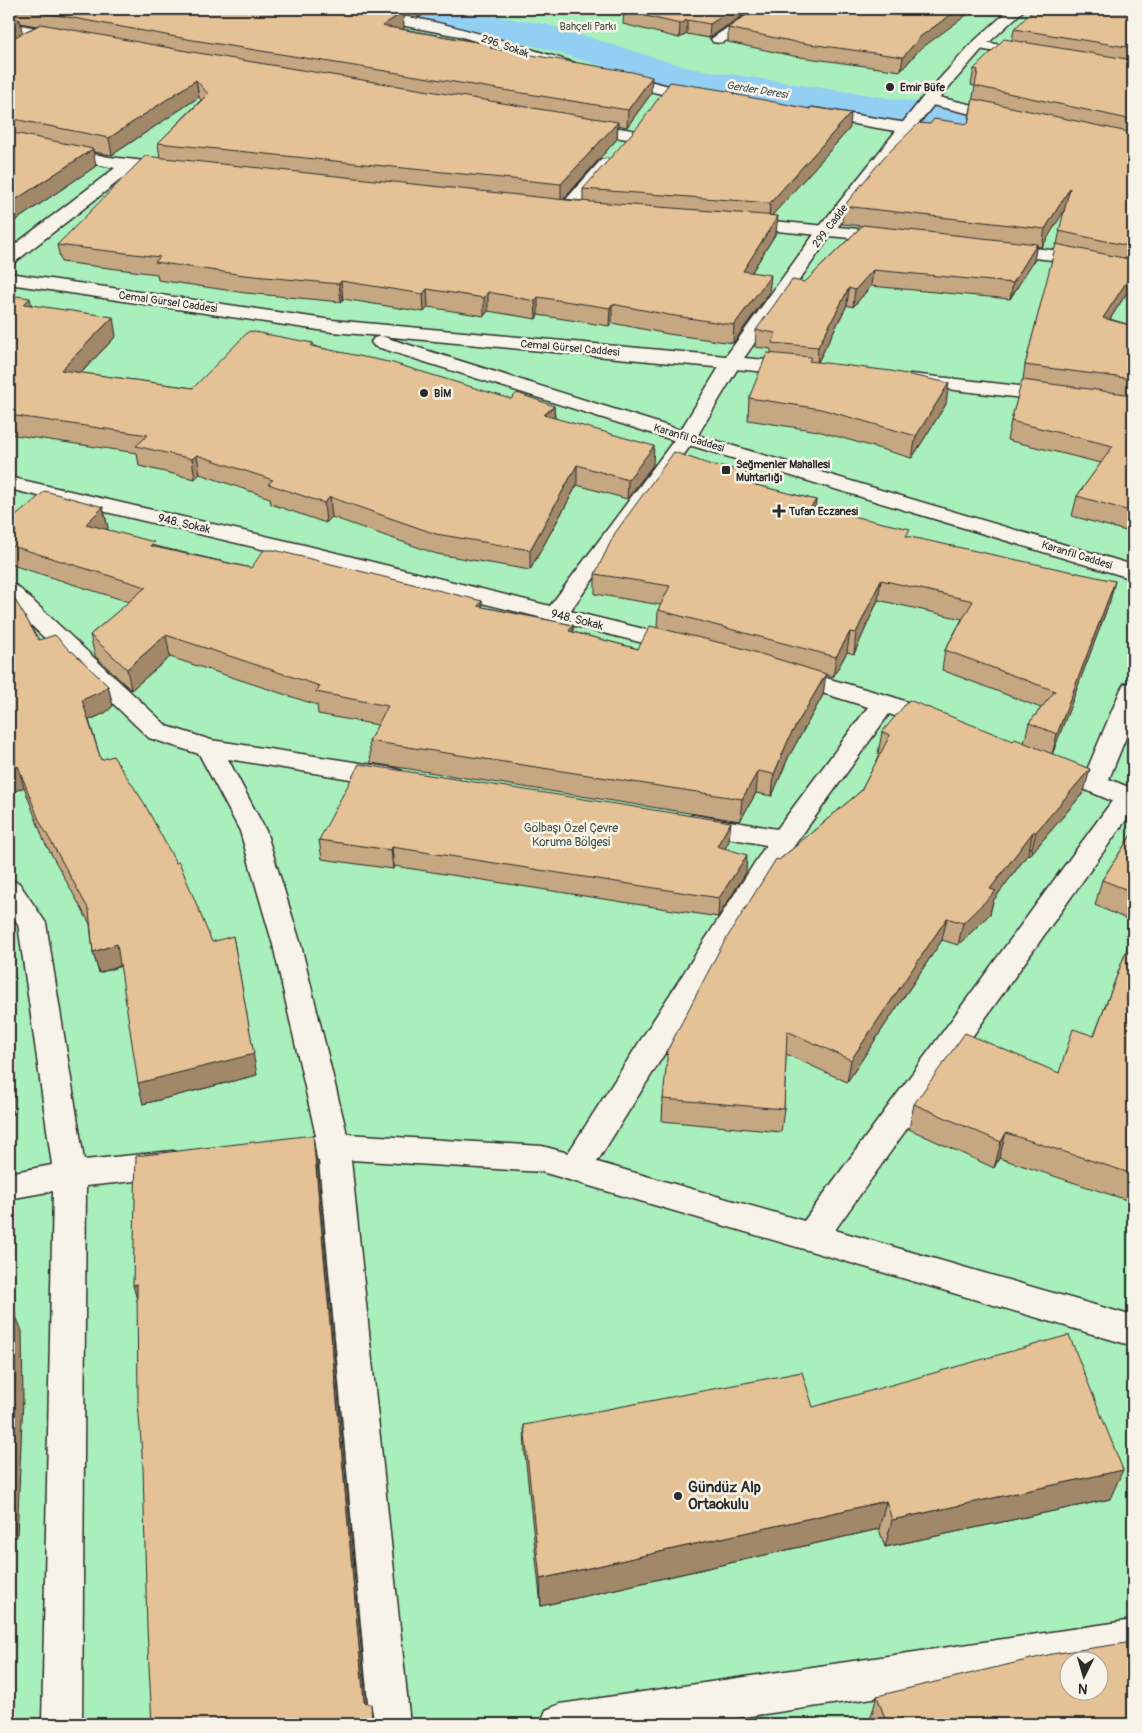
<svg xmlns="http://www.w3.org/2000/svg" width="1142" height="1733" viewBox="0 0 1142 1733" font-family="Pangolin,sans-serif">
<style>
.green{fill:#a8efbb;stroke:#6a8d73;fill-rule:evenodd}
.lines{fill:none;stroke-linecap:round;stroke-linejoin:round}
.river{fill:#93cff3;fill-rule:evenodd}
.minor-casing{stroke:#2b2b2b;stroke-width:3}
.tertiary-casing{stroke:#2b2b2b;stroke-width:3}
.minor{fill:#f7f3e8;fill-rule:evenodd}
.tertiary{fill:#f7f3e8;fill-rule:evenodd}
.wall{fill:#c5a781;stroke:#2b2b2b;fill-rule:evenodd}
.shaded-wall{fill:#a08869;stroke:#2b2b2b}
.building{fill:#e5c296;stroke:#2b2b2b;fill-rule:evenodd}
.poi-dot{fill:#2b2b2b;stroke:#f7f3e8;stroke-width:2}
.labels{text-anchor:middle;dominant-baseline:central;stroke-width:5;stroke-linejoin:round;paint-order:stroke}
.far-park-label{font-size:11px;fill:#445248;stroke:#f7f3e8}
.far-street-label{font-size:11px;fill:#2b2b2b;stroke:#f7f3e8}
.far-poi-label{font-size:11px;font-weight:bold;fill:#2b2b2b;stroke:#f7f3e8;text-anchor:start}
.far-water-label{font-size:11px;font-style:italic;fill:#45545d;stroke:#f7f3e8}
.street-label{font-size:12px;fill:#2b2b2b;stroke:#f7f3e8}
.park-label{font-size:12px;fill:#445248;stroke:#f7f3e8}
.near-poi-label{font-size:15px;font-weight:bold;fill:#2b2b2b;stroke:#f7f3e8;text-anchor:start}
</style>
<rect width="100%" height="100%" fill="#f3e9d8"/>
<filter id="ink" filterUnits="userSpaceOnUse"><feTurbulence type="fractalNoise" baseFrequency=".02" numOctaves="2"/><feDisplacementMap in="SourceGraphic" scale="10" xChannelSelector="R" yChannelSelector="G"/><feConvolveMatrix kernelMatrix="1 2 1 2 8 2 1 2 1" color-interpolation-filters="sRGB"/></filter>
<g filter="url(#ink)">
<!-- green -->
<path class="green" d="M9 9H1133V1724H9ZM1070 1660H1100V1690H1070Z"/>
<g class="lines">
<!-- river -->
<polygon class="river" points="364,9 450,9 545,24 689,68 955,108 1133,146 1133,172 955,134 684,91 539,47 383,20 370,17"/>
<defs>
<g id="minor">
<path d="M302 9C394 3 489 36 575 63L578 66 575 69 570 71 459 36 373 20 309 13 304 12Z"/>
<path d="M758 9H802C791 24 775 13 761 17 745 22 731 47 713 42L711 39 753 10Z"/>
<polygon points="9,23 66,33 71,34 73,37 71,40 66,41 9,31"/>
<polygon points="978,41 1031,50 1036,51 1038,54 1036,57 1031,58 973,48 971,45 973,42"/>
<polygon points="617,73 665,85 702,91 707,93 710,96 707,99 702,101 665,95 612,81 609,78 612,75"/>
<polygon points="929,95 1013,114 1015,117 1013,120 1007,122 923,103 921,100 923,97"/>
<polygon points="813,108 907,123 913,125 915,128 913,131 907,133 807,116 805,113 807,110"/>
<polygon points="582,122 632,130 638,132 640,135 638,138 632,140 576,130 574,127 576,124"/>
<polygon points="9,136 109,157 173,164 179,165 181,169 179,173 173,174 133,170 15,262 9,263 9,249 115,168 9,146"/>
<polygon points="607,159 613,160 615,164 613,168 572,214 566,215 560,214 557,210 560,206 601,160"/>
<polygon points="741,218 892,232 898,233 901,237 898,241 892,242 735,227 732,223 735,219"/>
<polygon points="997,244 1061,251 1133,267 1133,277 1061,261 991,253 988,249 991,245"/>
<polygon points="731,357 738,359 741,363 696,438 570,611 689,640 692,645 689,650 680,652 300,558 9,489 9,477 300,544 550,606 677,436 724,359"/>
<polygon points="9,584 17,586 167,726 211,740 393,768 402,771 406,777 402,783 393,786 228,759 266,831 301,945 347,1134 542,1146 568,1153 766,845 685,830 681,824 685,818 694,815 777,829 868,707 780,680 777,675 780,670 789,667 798,670 893,697 945,716 949,722 945,728 936,730 889,714 794,846 597,1162 804,1221 1112,801 1043,772 1039,766 1043,760 1052,758 1087,770 1121,689 1124,684 1133,681 1133,720 1109,779 1133,789 1133,810 835,1230 1133,1316 1133,1346 542,1172 351,1160 410,1724 370,1724 319,1161 307,1157 302,1148 307,1139 316,1136 273,945 240,831 199,754 149,738 9,604"/>
<polygon points="9,880 19,883 46,923 84,1160 173,1151 184,1155 189,1164 184,1173 173,1177 86,1186 82,1724 42,1724 53,1191 9,1199 9,1173 52,1165 18,924 9,911"/>
<polygon points="1133,1620 1133,1660 1100,1665 1100,1660 1070,1660 1070,1669 696,1724 540,1724 546,1710 560,1704"/>
</g>
<g id="tertiary">
<polygon points="1010,9 1025,9 983,48 935,103 832,234 744,358 799,363 806,365 809,369 806,373 799,375 381,336 693,434 1133,565 1133,579 679,442 374,346 371,342 374,338 381,336 332,332 9,284 9,273 332,320 726,356 820,226 923,97 973,42"/>
<polygon points="911,374 1055,390 1062,392 1065,396 1062,400 1055,402 904,384 901,380 904,376"/>
</g>
</defs>
<!-- minor casing -->
<use href="#minor" class="minor-casing"/>
<!-- tertiary casing -->
<use href="#tertiary" class="tertiary-casing"/>
<!-- minor -->
<use href="#minor" class="minor"/>
<!-- tertiary -->
<use href="#tertiary" class="tertiary"/>
</g>
<!-- wall -->
<g class="wall">
<path d="M9 9H307L314 10 317 9H432L418 18 403 16 404 28 402 29 494 45 495 49 651 94 627 127 618 125 617 139 564 199 583 201V189L734 94 850 128 772 215 776 233 752 272 769 293 733 343 668 334 612 323 609 326 538 315 536 319 488 311 484 316 428 307 424 312 343 299 341 302 246 293 158 280 157 274 61 262 57 245 160 158 158 143 201 100 199 97 112 155 93 152 96 166 9 225ZM20 23 37 26 22 33Z"/>
<polygon points="752,9 709,38 687,34 679,38 623,24 624,11"/>
<polygon points="1133,9 1133,283 1110,319 1133,326 1133,533 1072,516 1077,496 1101,463 1007,440 1011,421 1023,380 1025,365 1057,244 1065,208 1042,247 1036,246 1034,260 1010,299 871,286 853,307 847,305 818,362 946,404 912,458 818,431 748,420 749,398 771,354 771,349 755,347 756,330 862,226 842,224 844,206 930,124 968,124 975,86 971,85 974,69 1012,40 1014,29"/>
<polygon points="728,28 919,50 901,71 793,56 728,42"/>
<polygon points="9,295 32,305 116,336 81,373 193,388 313,343 314,346 511,399 554,406 555,418 653,465 627,499 577,485 530,570 437,554 332,517 326,523 271,504 270,498 200,474 195,479 139,466 137,453 9,434"/>
<polygon points="758,486 816,500 815,508 909,537 1110,601 1052,754 1084,792 1030,855 1028,854 993,901 990,914 958,945 942,940 847,1082 786,1054 784,1109 781,1132 662,1121 663,1099 779,860 861,791 880,755 878,754 882,732 1013,741 1024,743 1029,723 1041,708 942,670 945,650 962,619 878,600 854,654 847,652 833,677 825,675 823,695 788,758 772,796 756,793 740,821 371,763 369,741 378,725 318,714 317,705 170,657 131,690 95,656 90,635 129,602 9,564 9,522 103,507 108,528 106,529 155,546 251,568 482,601 482,607 573,625 573,632 638,649 657,627 658,610 661,605 595,594 595,574"/>
<polygon points="9,591 39,640 71,652 108,686 113,706 105,713 89,720 101,760 257,1075 143,1104 121,966 99,973 93,952 90,924 44,841 24,787 9,794"/>
<polygon points="1133,729 1133,761 1127,760"/>
<polygon points="1133,832 1133,922 1095,905 1102,880"/>
<polygon points="319,840 729,841 725,848 746,873 718,917 394,866 393,869 322,859"/>
<polygon points="1133,933 1133,1202 999,1158 994,1168 909,1129 914,1104 1059,1073 1094,1036"/>
<polygon points="9,1042 14,1066 12,1115 9,1116"/>
<polygon points="813,1407 1110,1499 885,1547 879,1529 541,1606 525,1454 524,1425"/>
<polygon points="877,1696 1133,1724 874,1724 871,1717"/>
</g>
<!-- shaded-wall -->
<g class="shaded-wall">
<polygon points="421,9 432,9 418,18 417,11"/>
<polygon points="733,9 752,9 709,38 710,24"/>
<polygon points="959,9 975,9 919,50 901,71 903,57 921,36"/>
<polygon points="403,12 404,28 383,42 382,26"/>
<polygon points="20,20 23,36 9,44 9,26"/>
<polygon points="687,20 687,34 679,38 680,24"/>
<polygon points="652,77 651,94 627,127 628,110"/>
<polygon points="196,80 199,97 112,155 109,138"/>
<polygon points="851,113 850,128 769,219 770,203"/>
<polygon points="618,122 617,139 561,202 561,184"/>
<polygon points="93,149 96,166 9,225 9,204"/>
<polygon points="1070,188 1067,206 1042,247 1045,229"/>
<polygon points="778,216 776,233 742,288 743,271"/>
<polygon points="1037,244 1034,260 1010,299 1013,283"/>
<polygon points="873,270 871,286 853,307 855,290"/>
<polygon points="1133,272 1133,283 1099,336 1103,318"/>
<polygon points="771,275 769,293 733,343 734,325"/>
<polygon points="341,281 343,299 341,302 339,284"/>
<polygon points="849,288 847,305 817,364 818,347"/>
<polygon points="427,289 428,307 424,312 423,294"/>
<polygon points="488,292 488,311 484,316 484,298"/>
<polygon points="538,297 538,315 536,319 535,301"/>
<polygon points="30,298 34,316 24,304"/>
<polygon points="612,304 612,323 609,326 610,308"/>
<polygon points="113,317 116,336 65,389 61,370"/>
<polygon points="949,383 946,404 912,458 916,436"/>
<polygon points="554,406 555,426 544,415"/>
<polygon points="654,446 653,465 627,499 628,480"/>
<polygon points="197,455 200,474 195,479 192,459"/>
<polygon points="577,465 577,485 530,570 530,550"/>
<polygon points="758,476 757,496 752,484"/>
<polygon points="330,497 332,517 326,523 324,503"/>
<polygon points="816,500 814,519 811,507"/>
<polygon points="103,507 108,528 91,545 86,524"/>
<polygon points="881,580 878,600 854,654 856,633"/>
<polygon points="1115,581 1110,601 1052,755 1057,734"/>
<polygon points="482,601 483,622 478,606"/>
<polygon points="573,625 573,646 569,631"/>
<polygon points="850,632 847,652 833,677 836,657"/>
<polygon points="166,635 170,657 131,690 127,669"/>
<polygon points="826,674 823,695 788,758 772,796 774,774 790,736"/>
<polygon points="108,686 113,706 105,713 87,721 82,700"/>
<polygon points="18,766 24,787 9,794 9,771"/>
<polygon points="1090,769 1084,792 1030,855 1036,832"/>
<polygon points="758,771 756,793 740,821 742,799"/>
<polygon points="731,822 729,841 716,865 717,846"/>
<polygon points="1033,832 1028,854 993,901 990,914 958,945 963,923 990,889"/>
<polygon points="392,847 394,866 393,869 391,850"/>
<polygon points="747,855 746,873 718,917 719,898"/>
<polygon points="947,918 942,940 847,1082 851,1060"/>
<polygon points="233,936 257,1075 143,1104 138,1083"/>
<polygon points="117,944 123,965 99,973 93,952"/>
<polygon points="9,1042 14,1066 12,1115 9,1105"/>
<polygon points="1006,1133 999,1158 994,1168 1001,1142"/>
<polygon points="313,1135 317,1162 368,1724 364,1702"/>
<polygon points="137,1284 140,1311 133,1285"/>
<polygon points="14,1311 22,1331 23,1398 17,1537 9,1538 9,1501"/>
<polygon points="1123,1470 1110,1499 885,1547 892,1520"/>
<polygon points="886,1501 879,1529 541,1606 540,1579"/>
<polygon points="371,1704 374,1724 372,1724"/>
</g>
<!-- building -->
<g class="building">
<polygon points="24,9 307,9 314,10 317,9 381,9 403,12 382,26 494,45 490,48 632,72 652,77 628,110 193,40"/>
<polygon points="402,9 421,9 417,11"/>
<polygon points="628,9 733,9 710,24 687,20 680,24 624,11"/>
<polygon points="755,9 959,9 921,36 903,57 795,42 728,28"/>
<polygon points="1035,9 1133,9 1133,48 1014,29"/>
<polygon points="9,17 20,20 9,26"/>
<polygon points="41,24 192,52 618,122 561,184 158,143 208,94 196,80 109,138 9,118 9,40"/>
<polygon points="1004,39 1133,60 1133,120 975,86 978,70 974,69"/>
<polygon points="670,82 734,92 733,94 810,109 811,107 851,113 770,203 583,189 640,124"/>
<polygon points="973,99 1133,133 1133,247 1059,231 1070,188 1045,229 844,206 884,157 919,123 930,124 934,119 968,124"/>
<polygon points="9,132 93,149 9,204"/>
<polygon points="145,156 566,200 778,216 743,271 771,275 734,325 669,315 612,304 610,308 538,297 535,301 488,292 484,298 427,289 423,294 341,281 339,284 244,275 155,262 160,257 57,245"/>
<polygon points="863,225 1037,244 1013,283 873,270 855,290 849,288 818,347 772,343 776,333 756,330 792,280 805,282"/>
<polygon points="1056,244 1133,260 1133,272 1103,318 1133,326 1133,379 1025,365"/>
<polygon points="9,295 30,298 24,304 113,317 61,370 193,388 249,331 313,343 311,346 393,363 511,399 517,393 554,406 544,415 654,446 628,480 577,465 530,550 436,534 330,497 324,503 268,484 273,480 197,455 192,459 136,446 148,435 9,415"/>
<polygon points="767,353 811,357 809,361 891,371 949,383 916,436 821,409 749,398"/>
<polygon points="1022,380 1133,395 1133,512 1077,496 1113,446 1011,421"/>
<polygon points="674,452 717,467 718,465 758,476 752,484 816,500 811,507 910,529 906,536 1115,581 1057,734 1029,723 1055,691 945,650 973,601 881,580 856,633 850,632 836,657 658,610 670,586 595,574 615,533"/>
<polygon points="45,491 103,507 86,524 154,542 150,546 251,568 264,550 274,550 482,601 478,606 573,625 569,631 638,649 650,626 738,647 826,674 790,736 774,774 758,771 742,799 369,741 388,706 316,692 320,686 166,635 127,669 90,635 146,587 9,545 9,522"/>
<polygon points="9,591 11,593 39,640 55,635 71,652 72,651 108,686 100,692 82,700 101,760 113,756 143,801 176,863 179,862 212,942 233,936 254,1054 138,1083 117,944 93,952 89,910 39,820 18,766 9,771"/>
<polygon points="909,700 1013,741 1015,739 1090,769 1036,832 1033,832 990,889 996,891 963,923 947,918 851,1060 787,1031 784,1109 663,1099 668,1049 720,949 776,859 779,860 861,791 890,735 882,732"/>
<polygon points="359,764 731,822 717,846 747,855 719,898 392,847 391,850 319,840"/>
<polygon points="1133,832 1133,892 1102,880"/>
<polygon points="1133,933 1133,1174 1006,1133 1001,1142 914,1104 965,1033 1059,1073 1073,1029 1094,1036"/>
<polygon points="313,1135 364,1702 371,1704 372,1724 152,1724 147,1629 143,1467 138,1403 137,1284 133,1285 136,1156"/>
<polygon points="14,1311 15,1378 9,1501 9,1312"/>
<polygon points="1069,1335 1123,1470 892,1520 886,1501 540,1579 524,1425 802,1372 813,1407"/>
<path d="M1133 1642V1724H887L877 1696 1052 1654ZM1070 1660H1100V1690H1070Z"/>
</g>
</g>
<!-- markers -->
<g class="poi-dot">
<circle cx="890" cy="87" r="5"/>
<circle cx="424" cy="393" r="5"/>
<rect x="721" y="465" width="10" height="10" rx="2.5"/>
<path d="M776.5 503.5h5v5h5v5h-5v5h-5v-5h-5v-5h5z"/>
<circle cx="678" cy="1496" r="5"/>
</g>
<g class="labels">
<!-- far-park labels -->
<g class="far-park-label">
<text x="588" y="26">Bahçeli Parkı</text>
</g>
<!-- far-street labels -->
<g class="far-street-label">
<text transform="translate(505 46) rotate(19)">296. Sokak</text>
<text transform="translate(830 226) rotate(-53)">299. Cadde</text>
<text transform="translate(168 302) rotate(8)">Cemal Gürsel Caddesi</text>
<text transform="translate(570 348) rotate(5)">Cemal Gürsel Caddesi</text>
<text transform="translate(689 438) rotate(17)">Karanfil Caddesi</text>
<text transform="translate(1077 555) rotate(17)">Karanfil Caddesi</text>
</g>
<!-- far-poi labels -->
<g class="far-poi-label">
<text x="900" y="87">Emir Büfe</text>
<text x="434" y="393">BİM</text>
<text x="736" y="464">Seğmenler Mahallesi<tspan x="736" dy="13">Muhtarlığı</tspan></text>
<text x="789" y="511">Tufan Eczanesi</text>
</g>
<!-- far-water labels -->
<g class="far-water-label">
<text transform="translate(757 90) rotate(9)">Gerder Deresi</text>
</g>
<!-- street labels -->
<g class="street-label">
<text transform="translate(184 524) rotate(13)">948. Sokak</text>
<text transform="translate(577 620) rotate(14)">948. Sokak</text>
</g>
<!-- park labels -->
<g class="park-label">
<text x="571" y="828">Gölbaşı Özel Çevre<tspan x="571" dy="14">Koruma Bölgesi</tspan></text>
</g>
<!-- near-poi labels -->
<g class="near-poi-label">
<text x="688" y="1487">Gündüz Alp<tspan x="688" dy="17">Ortaokulu</tspan></text>
</g>
</g>
<!-- margin -->
<rect width="1142" height="1733" fill="none" stroke="#f7f3e8" stroke-width="30"/>
<rect x="15" y="15" width="1112" height="1703" fill="none" stroke="#2b2b2b" stroke-width="2" filter="url(#ink)"/>
<!-- north arrow -->
<g transform="translate(1084 1676) rotate(185)"><circle r="24" fill="#f7f3e8" stroke="#a5a39c"/>
<path d="M0-4L9 19L0 12L-9 19Z" fill="#2b2b2b"/>
<text y="-8" font-size="14" font-weight="bold" text-anchor="middle" fill="#2b2b2b">N</text>
</g>
</svg>
